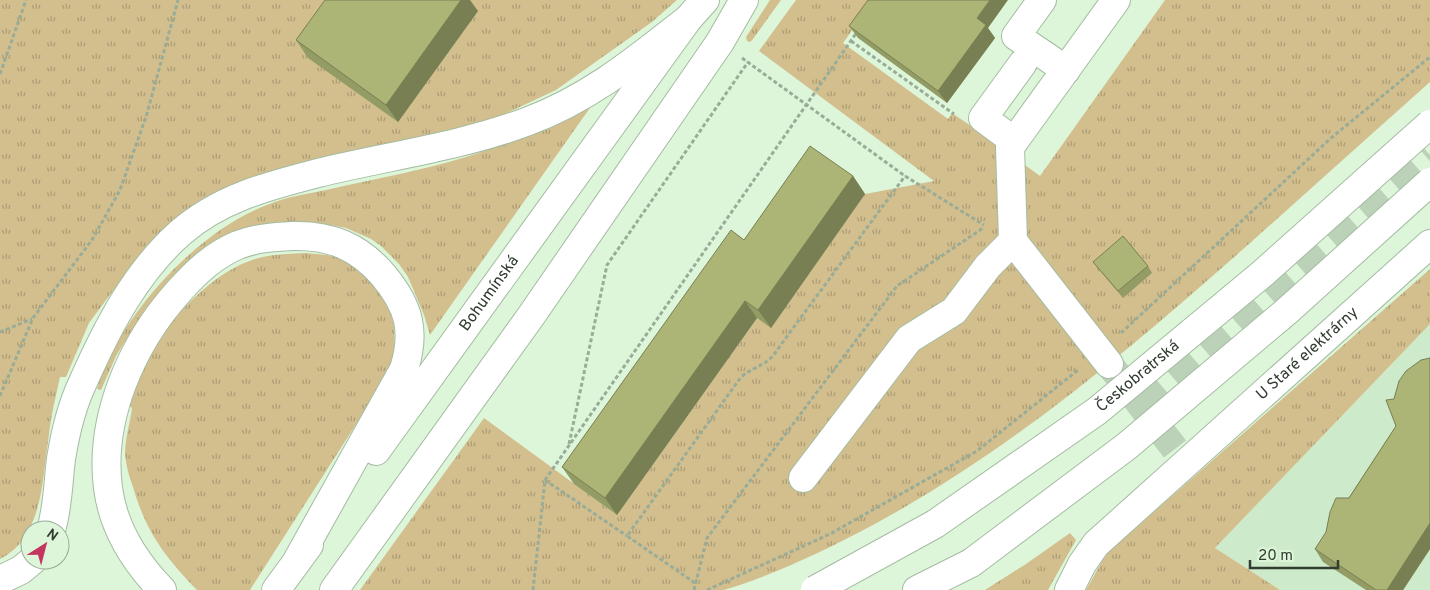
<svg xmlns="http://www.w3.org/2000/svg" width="1430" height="590" viewBox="0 0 1430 590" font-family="Overpass,sans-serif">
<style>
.built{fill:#cdebca}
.grass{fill:url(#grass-tufts)}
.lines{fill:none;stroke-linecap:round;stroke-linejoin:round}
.minor-tunnel{stroke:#bbd1b8;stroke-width:28;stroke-dasharray:28 14;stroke-linecap:butt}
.minor-casing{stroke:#a4bca1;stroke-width:30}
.major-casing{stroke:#a4bca1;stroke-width:30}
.path{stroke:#99ac97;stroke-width:3;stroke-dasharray:4 2.5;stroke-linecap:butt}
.minor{stroke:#fff;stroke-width:28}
.major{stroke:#fff;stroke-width:28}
.minor-bridge-casing{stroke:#a4bca1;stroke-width:30;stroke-linecap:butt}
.minor-bridge{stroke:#fff;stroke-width:28}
.wall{fill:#949c65}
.shaded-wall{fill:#787f53}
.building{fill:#acb576;stroke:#787f53}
.labels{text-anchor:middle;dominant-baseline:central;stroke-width:5;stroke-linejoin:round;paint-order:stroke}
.street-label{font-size:16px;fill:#323c31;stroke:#ddf6da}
</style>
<defs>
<pattern id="grass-tufts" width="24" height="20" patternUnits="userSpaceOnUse" patternTransform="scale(1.25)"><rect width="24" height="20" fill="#d3bf8e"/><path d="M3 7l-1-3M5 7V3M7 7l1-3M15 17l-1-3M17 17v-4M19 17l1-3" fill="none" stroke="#ac9c75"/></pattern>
</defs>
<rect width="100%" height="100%" fill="#ddf6da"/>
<!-- built -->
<polygon class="built" points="1430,324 1430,590 1280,590 1215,548"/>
<!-- grass -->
<g class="grass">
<path d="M0 0H677L652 22 556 90 492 120 283 168 139 256 89 323 66 377H60C56 396 51 415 49 435 42 477 44 537 0 559Z"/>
<polygon points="770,0 781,0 753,39 750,42 747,41 746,37"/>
<path d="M796 0H874L843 43 948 119 952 113 1006 150V168L1025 165 1040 176 1165 0H1430V82C1373 133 1316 184 1259 235 1139 342 1015 448 873 525 828 549 772 576 724 590H360L484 418 617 515 757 318 771 327 865 194 934 181 759 51Z"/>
<path d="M592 105 430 335 424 315 408 277 399 264 381 246 371 239 346 228 330 225 295 223 188 265 164 287 144 311 116 356 101 390 97 389C119 316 196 232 267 205 286 197 306 194 326 190 373 179 420 171 466 157 510 144 551 125 592 105Z"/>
<path d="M305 253 327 255 346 260 366 272 387 301 394 325 395 358 385 379 250 590H197C165 557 146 532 133 487 129 477 126 465 125 454 125 438 130 423 132 408L126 403C134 387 140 370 149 354 170 318 214 271 255 259 271 254 288 254 305 253Z"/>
<polygon points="1430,269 1430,324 1215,548 1280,590 1086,590 1106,554"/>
<polygon points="1070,533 1076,540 1048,590 985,590 1026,564"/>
</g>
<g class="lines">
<!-- minor-tunnel -->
<g class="minor-tunnel">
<polyline points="1109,364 1175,449"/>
<polyline points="1142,406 1430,155"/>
</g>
<defs>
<g id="minor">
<polyline points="1042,0 1016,36 1066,70"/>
<polyline points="1014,141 983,118 1023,63"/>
<polyline points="1109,364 1013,241 1010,147 1116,0"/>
<polyline points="803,478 909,339 954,311 988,266 1013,241"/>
<polyline points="917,590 971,563"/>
<path id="s1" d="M1069 590 1082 564 1096 544 1430 244"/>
</g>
<g id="major">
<path id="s2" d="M376 451 688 19 705 0"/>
<path d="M51 530C58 507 58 483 61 459 65 434 72 405 83 382 107 328 135 273 180 233 220 198 268 186 318 173 387 156 459 147 526 122 589 99 636 60 688 19"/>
<polyline points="0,580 21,570 33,560"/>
<path d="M162 590C135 562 113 527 108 488 99 418 132 343 179 291 196 272 214 255 238 245 256 238 274 237 293 236 331 235 359 247 383 275 409 306 416 331 404 369L298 559"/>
<polyline points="276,590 309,545"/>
<polyline points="334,590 531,316 720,42 744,0"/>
</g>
</defs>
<!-- minor casing -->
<use href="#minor" class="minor-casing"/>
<!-- major casing -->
<use href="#major" class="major-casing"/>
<!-- path -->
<g class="path">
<polyline points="851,41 954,114"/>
<polyline points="742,58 905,176 984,225"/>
<polyline points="0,74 26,0"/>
<polyline points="0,332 32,319"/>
<polyline points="1121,333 1331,138 1430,57"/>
<polyline points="0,396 33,318 92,240 120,190 146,117 178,0"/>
<polyline points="569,444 607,265 748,62"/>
<polyline points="545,480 627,536"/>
<path d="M695 583 627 536 741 377C759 363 766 368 780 346L905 176"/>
<polyline points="533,590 545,480 857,32"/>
<polyline points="694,590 707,538 897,286 983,228"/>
<polyline points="707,590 830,534 977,451 1078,370"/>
</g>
<!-- minor -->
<use href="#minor" class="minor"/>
<!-- major -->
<use href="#major" class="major"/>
<defs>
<g id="minor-bridge">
<polyline points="971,563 1127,446 1287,311 1430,182"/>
<path id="s3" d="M815 590 935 524 1097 411 1262 274 1430 124"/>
</g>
</defs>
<!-- minor-bridge casing -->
<use href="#minor-bridge" class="minor-bridge-casing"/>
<!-- minor-bridge -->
<use href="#minor-bridge" class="minor-bridge"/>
</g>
<!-- wall -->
<g class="wall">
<polygon points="478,11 398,122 308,58 296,40"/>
<polygon points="849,26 988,28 995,38 947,103 858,38"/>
<polygon points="853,176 865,194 771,328 757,318 617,515 574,484 562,467 744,240"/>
<polygon points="1093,262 1148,266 1152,273 1123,298"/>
<polygon points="1394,399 1430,549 1403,590 1366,590 1323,562 1315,549 1396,426"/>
</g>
<!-- shaded-wall -->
<g class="shaded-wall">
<polygon points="461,0 470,0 478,11 398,122 386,105"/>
<polygon points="990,0 1008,0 988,28 995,38 947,103 938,91 977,18"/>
<polygon points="853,176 865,194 771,328 758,310"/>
<polygon points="745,301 757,318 617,515 605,498"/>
<polygon points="1430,523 1430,549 1403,590 1387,590"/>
</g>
<!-- building -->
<g class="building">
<polygon points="325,0 461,0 386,105 296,40"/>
<polygon points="868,0 990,0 977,18 986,25 938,91 849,26"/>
<polygon points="810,146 853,176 758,310 745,301 605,498 562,467 731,230 744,240"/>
<polygon points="1123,236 1148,266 1118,291 1093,262"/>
<polygon points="1430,358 1430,523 1387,590 1376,590 1315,549 1326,532 1330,512 1336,498 1349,498 1396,426 1386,400 1394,399 1399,381 1406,371 1421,360"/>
</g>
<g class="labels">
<!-- street labels -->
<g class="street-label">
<text stroke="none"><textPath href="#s2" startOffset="194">Bohumínská</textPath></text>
<text stroke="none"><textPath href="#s1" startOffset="338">U Staré elektrárny</textPath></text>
<text stroke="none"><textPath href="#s3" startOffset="388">Českobratrská</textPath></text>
</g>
</g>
<!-- north arrow -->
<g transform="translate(45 545) rotate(36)"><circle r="24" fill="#ddf6da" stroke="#99ac96"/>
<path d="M0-4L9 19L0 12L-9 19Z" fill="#c43560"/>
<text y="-8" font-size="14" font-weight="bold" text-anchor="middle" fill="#323c31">N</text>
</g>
<!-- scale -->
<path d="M1250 560v8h88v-8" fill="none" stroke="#323c31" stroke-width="2.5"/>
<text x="1258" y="560" font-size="15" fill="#323c31" stroke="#ddf6da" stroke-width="4" paint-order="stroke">20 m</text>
</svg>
